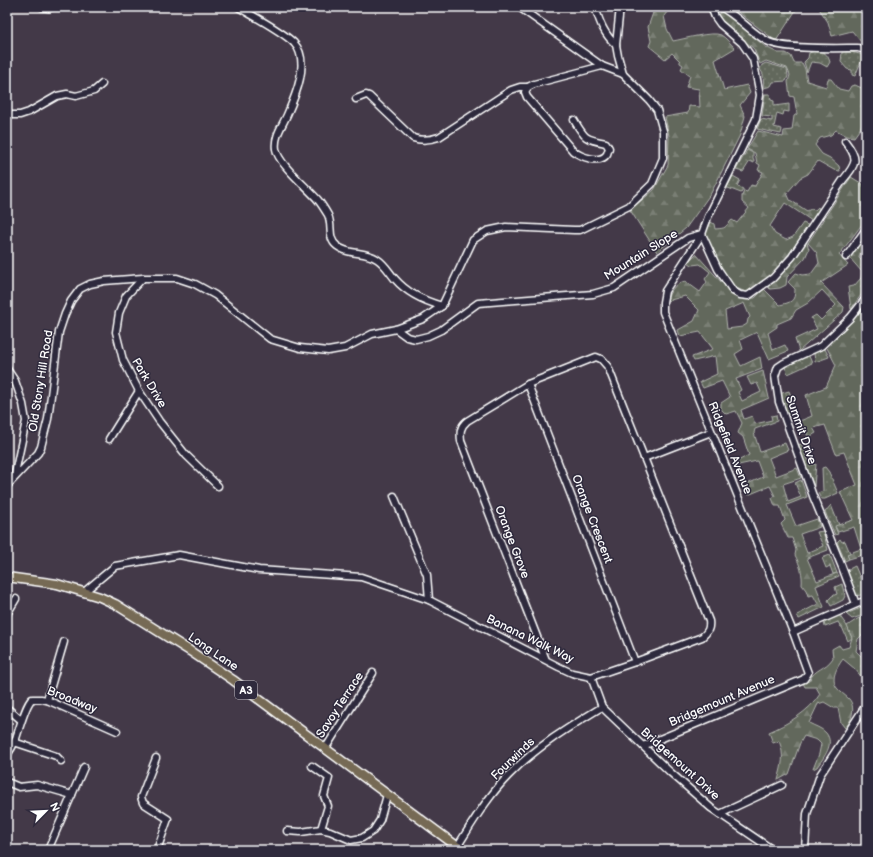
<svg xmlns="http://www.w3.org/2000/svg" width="873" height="857" viewBox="0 0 873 857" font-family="'Balsamiq Sans',sans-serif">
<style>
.grass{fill:url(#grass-dots);stroke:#b0b4ad}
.forest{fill:url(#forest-firs);stroke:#b0b4ad;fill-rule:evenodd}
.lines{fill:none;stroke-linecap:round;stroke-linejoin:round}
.minor-casing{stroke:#fff;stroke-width:9}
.major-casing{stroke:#fff;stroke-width:11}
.minor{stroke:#2f2a3d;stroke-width:6}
.major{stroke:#766a55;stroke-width:8}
.labels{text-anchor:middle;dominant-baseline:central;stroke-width:3;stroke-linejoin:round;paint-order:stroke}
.shield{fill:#2f2a3d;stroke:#c1bfc5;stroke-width:1}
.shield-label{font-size:11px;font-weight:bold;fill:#fff}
.street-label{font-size:12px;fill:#fff;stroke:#2f2a3d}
</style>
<defs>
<pattern id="grass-dots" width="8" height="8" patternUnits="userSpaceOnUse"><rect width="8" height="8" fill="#62685b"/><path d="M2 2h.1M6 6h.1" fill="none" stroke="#7a7f74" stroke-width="1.8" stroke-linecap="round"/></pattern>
<pattern id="forest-firs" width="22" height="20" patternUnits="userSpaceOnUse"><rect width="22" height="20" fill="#62685b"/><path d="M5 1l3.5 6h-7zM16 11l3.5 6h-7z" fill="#7a7f74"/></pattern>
</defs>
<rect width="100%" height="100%" fill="#433948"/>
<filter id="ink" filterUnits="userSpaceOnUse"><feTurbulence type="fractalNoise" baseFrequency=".025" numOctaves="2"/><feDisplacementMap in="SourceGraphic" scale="8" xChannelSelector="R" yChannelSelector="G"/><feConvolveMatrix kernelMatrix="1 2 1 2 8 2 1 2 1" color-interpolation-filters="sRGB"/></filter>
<g filter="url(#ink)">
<!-- grass -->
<g class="grass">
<path d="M815 51C825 52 827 53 830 62L827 67 820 63 811 62 807 72 804 62 808 58 809 53Z"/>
<polygon points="842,52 851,52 864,55 855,76 852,75 852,70 847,69 841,62"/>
<polygon points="766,63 787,69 788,76 786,81 773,82 771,86 764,88 763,74 760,69 762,65"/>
<polygon points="765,94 770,94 771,100 774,101 774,106 789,104 789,112 784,111 783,115 777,113 774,127 782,129 781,134 757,129 761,119 772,121 772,117 762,116"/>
<polygon points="747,150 753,153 753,159 754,161 754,163 750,161 743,172 736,170"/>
<polygon points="733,176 740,180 737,186 743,189 743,190 741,193 728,188 726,189"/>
<polygon points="824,347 829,357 815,362 814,353"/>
<polygon points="808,354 812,363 788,374 784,365"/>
<polygon points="789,391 792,399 790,400 794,414 786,417 779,394"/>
<polygon points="801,444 807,452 805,454 811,465 816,464 814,486 797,445"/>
<polygon points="825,467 829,472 838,493 825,499 821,499 818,493 823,491 822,468"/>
<polygon points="831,505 839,525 835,527 838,534 835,535 825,512"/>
<polygon points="840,539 842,542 845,541 850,553 847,554 849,559 845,561 837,542"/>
<polygon points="830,555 837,573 833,574 830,566 826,568 822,558"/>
<polygon points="855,566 864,587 866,587 866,594 856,596 848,573 849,569"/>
<polygon points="842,584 845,596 843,600 831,606 828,600 832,596 837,594 835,587"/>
<polygon points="866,606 866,614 852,619 846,614"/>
<polygon points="839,615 847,626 852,638 848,641 842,627 841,627 838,622 825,627 824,622"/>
</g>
<!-- forest -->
<g class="forest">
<path d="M655 7H671L664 16 667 29 673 41C684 39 712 31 721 35 726 38 731 44 735 48L715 60 724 90 747 85 750 93 740 105 745 116 740 135 711 193 686 228 657 252 630 210 654 190 668 165 669 136 665 117 688 113 689 106 700 107 699 89 686 87 690 76 681 69 683 65 680 63V61L672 53 665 59 649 46 651 41 648 27Z"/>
<polygon points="731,7 803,7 796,10 776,41"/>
<polygon points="818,7 866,7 866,41 862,43 852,31 832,36 828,22"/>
<path d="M722 12 766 47 778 53H786L791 56 794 63H802L805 69 807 81 826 87 828 79H831L839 89 848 91 851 86 855 85 864 89 866 85V124L862 126 854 137 847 136 836 130 831 135 820 138 815 145 822 154 830 158 839 166 840 171 834 170 818 161 808 174 800 178 787 193 790 200 807 211 811 209 815 210 818 207 820 211 812 221 785 203 770 226 775 234 786 240 793 237 803 223 810 226 772 276 748 293 734 287 718 265 706 237V231L711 222 714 224 715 229C728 228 723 228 732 220L737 223 749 208 742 202V196L744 191 747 192 751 185 755 186 763 172 758 170 760 165 757 163 755 153 747 149 758 131 783 137 784 131 792 130 794 116 797 114 794 97 790 96 788 82 790 75 787 68 766 61 760 64 754 49 721 20 718 14Z"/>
<path d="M851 177 866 186V219L839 255 848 265 821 283 844 307 843 312 799 351 795 339 817 329 811 318 816 315 821 320 836 305 822 290 808 303 796 310 791 318 777 324V327L768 333 773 350 785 345 788 351 769 359 757 332 740 340 743 349 735 354 741 366 760 357 762 369 736 379 741 390 738 392 742 401 761 392 757 383 751 385 747 377 763 371 769 398 741 410 744 419 752 416 755 424 772 420 771 416 776 415 777 421 755 429 754 433 760 452 785 443 788 450 769 458 776 476 797 468 801 478 783 484 788 502 801 497 795 483 801 480 807 497 787 505 796 526 817 519 820 527 800 534 807 553 823 546 817 532 823 531 828 550 807 558 817 581 837 573 839 576 816 586 824 607 799 619 797 615 818 604 813 595 808 596 806 590 802 585C803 574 800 565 795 555L796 550 792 538H788L781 524 785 520 780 506H775L772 498 775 496 770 486 748 495 744 491 743 486 763 477 757 461 734 466 736 462 749 455 743 437 738 433 742 423 736 411 726 414 721 409V403L730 397 722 381 703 388 700 382 717 374 715 356 694 361 692 357 713 349 700 332 680 336 678 330 694 321 699 310 685 296 667 301C669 291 675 284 685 281L700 292 707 282 705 279 710 272 700 264 692 265 688 262 696 254 733 295 742 298H755L764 289 780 305C791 302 795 302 795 289L788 282 796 273 802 275 811 274 819 263 817 253 808 243ZM744 303 750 317 748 319 747 324 742 327 727 329 725 311Z"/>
<polygon points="806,240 809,249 805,258 787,277 786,285 780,288 770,289 767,286 785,270"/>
<polygon points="859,244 862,245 859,258 866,265 866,288 851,309 848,287 854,286 861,278 862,272 849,257"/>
<polygon points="866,304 866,554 849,559 847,554 861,549 854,527 838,532 835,526 853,520 840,492 857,485 844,452 836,454 825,425 813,428 816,433 809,437 806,433 799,433 795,423 812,416 806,395 826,387 836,365 827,348"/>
<path d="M866 616V631L858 639 856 651 866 661 864 680 855 669 843 659C837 667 830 679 837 688 840 692 845 695 849 699 856 707 852 721 845 728L841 723 838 708H834L824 702 818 704 809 723C814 726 822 728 826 733 835 744 824 757 817 767L813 769 819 754 821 744 817 740 804 736 800 743 789 774 778 780C782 766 785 755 779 741L773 743 769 732C786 725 810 711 820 694L816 687H805L803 683 809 681C815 668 825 670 833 658L832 649 839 645 842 649 849 647 852 638 847 626 859 618Z"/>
</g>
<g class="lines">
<defs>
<g id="minor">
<polyline points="42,7 49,8 52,7"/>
<path d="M238 7C253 16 282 31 294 43 311 61 295 97 287 115 282 126 274 137 276 149 278 164 308 188 318 200 322 205 325 210 328 215 333 226 327 238 337 246 348 255 365 251 377 259 385 264 389 272 395 279 407 293 424 301 442 306"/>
<polyline points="519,7 602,66 623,74"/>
<path d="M595 7C600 23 604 34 616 45"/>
<path d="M720 7C736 14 750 32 767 41 783 50 837 48 858 48L866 50"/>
<path d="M356 99 366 95 369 96 413 138C422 141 430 140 439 137L511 90 520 87H528"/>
<polyline points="7,115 20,115 29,112 57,96 67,94 76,96 94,91 102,84"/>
<path d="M574 120C585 139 585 139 606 143L609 148C609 148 607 154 607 154 600 165 580 156 573 151L527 97 525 92 528 87 534 84 602 66"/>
<path d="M702 234 718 269 733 291 740 295 748 296 773 278 792 257 843 180C857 163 859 159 845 141"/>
<polyline points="846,257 866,229"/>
<polyline points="143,278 126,296 119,313 116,332 123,360 139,391 159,421 186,455 218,486"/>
<polyline points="396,329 407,337 416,339 428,336 441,330 478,303 593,294 614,288 688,238 702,234"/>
<polyline points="7,369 15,381 23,404 26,421 14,478"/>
<polyline points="528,384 635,662"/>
<polyline points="109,439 139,391"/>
<polyline points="644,458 711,432"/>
<polyline points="7,486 38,453 41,447 48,419 59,332 65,314 71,301 80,289 90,284 104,281 143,278 177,278 195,284 215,295 270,339 300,348 328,351 345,348 372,334 396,329 423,319 442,306 473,240 487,231 506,227 574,230 580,230 629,206 652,184 663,158 663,131 657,110 649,100 623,74 618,56 616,45 620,7"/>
<polyline points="394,496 427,575 429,600"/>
<path d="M84 592 115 566 179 555 259 570 361 577 429 600 559 667 572 673 591 677 635 662 702 637C708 632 710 628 709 621L608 367 601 359 596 357 528 384 467 421C460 427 460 432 461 441L546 660"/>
<polyline points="856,604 842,567 813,496 779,402 775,376 778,367 784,363 821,346 850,318 866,298"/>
<polyline points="7,614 16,599"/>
<polyline points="793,632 866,600"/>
<polyline points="591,677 602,707 670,772 711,808 773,850"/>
<polyline points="47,700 64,642"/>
<polyline points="7,708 21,720"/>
<polyline points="14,742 56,756 61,761"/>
<polyline points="643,746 804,679 808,673 793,632 663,312 663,302 665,291 702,234 708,217 756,119 760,95 753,59 742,43 720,24 715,17 713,12 714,8 717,7"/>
<polyline points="325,749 373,673"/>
<path d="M7 755C10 751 13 746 15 741 19 731 25 705 32 699H41L47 700 117 731"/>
<polyline points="156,758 141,797 143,803 168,819 157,850"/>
<polyline points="312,766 329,778 324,796 328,806 321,829"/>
<polyline points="7,782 19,787 37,785 72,795"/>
<polyline points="720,814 782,785"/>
<polyline points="287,831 301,832 321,829 330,831 351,840 362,838 373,831 380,820 387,795"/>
<path d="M457 847C473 822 488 796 509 775 536 747 569 727 602 707"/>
<polyline points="48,850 84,767"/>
<polyline points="805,850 807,814 820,775 866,705"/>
</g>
<polyline id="major" points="7,577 57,584 100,597 115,604 190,651 233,680 462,850"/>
</defs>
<!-- minor casing -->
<use href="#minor" class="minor-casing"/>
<!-- major casing -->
<use href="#major" class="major-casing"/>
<!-- minor -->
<use href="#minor" class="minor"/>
<!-- major -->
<use href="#major" class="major"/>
</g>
</g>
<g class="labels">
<!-- shield labels -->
<rect class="shield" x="235" y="681" width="22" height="18" rx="3"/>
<g class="shield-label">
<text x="246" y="690">A3</text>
</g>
<!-- street labels -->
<g class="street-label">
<text transform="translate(641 255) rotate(-32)">Mountain Slope</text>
<text transform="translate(41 381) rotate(-81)">Old Stony Hill Road</text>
<text transform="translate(149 383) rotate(59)">Park Drive</text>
<text transform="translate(801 430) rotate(71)">Summit Drive</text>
<text transform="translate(730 448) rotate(68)">Ridgefield Avenue</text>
<text transform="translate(592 519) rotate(69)">Orange Crescent</text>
<text transform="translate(512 542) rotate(69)">Orange Grove</text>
<text transform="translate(530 639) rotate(26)">Banana Walk Way</text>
<text transform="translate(213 652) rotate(34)">Long Lane</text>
<text transform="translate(72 700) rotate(22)">Broadway</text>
<text transform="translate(722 701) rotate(-23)">Bridgemount Avenue</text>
<text transform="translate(340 705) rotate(-57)">Savoy Terrace</text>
<text transform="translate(513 759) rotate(-44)">Fourwinds</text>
<text transform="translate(680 764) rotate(42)">Bridgemount Drive</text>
</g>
</g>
<!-- margin -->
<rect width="873" height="857" fill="none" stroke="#2f2a3d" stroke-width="24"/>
<rect x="12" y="12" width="849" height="833" fill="none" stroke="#fff" stroke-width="1.5" filter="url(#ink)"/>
<!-- north arrow -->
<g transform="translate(46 811) rotate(66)" stroke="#2f2a3d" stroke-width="3" paint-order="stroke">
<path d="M0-3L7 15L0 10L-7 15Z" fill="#ffffff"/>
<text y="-6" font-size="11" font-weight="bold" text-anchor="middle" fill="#ffffff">N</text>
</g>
</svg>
